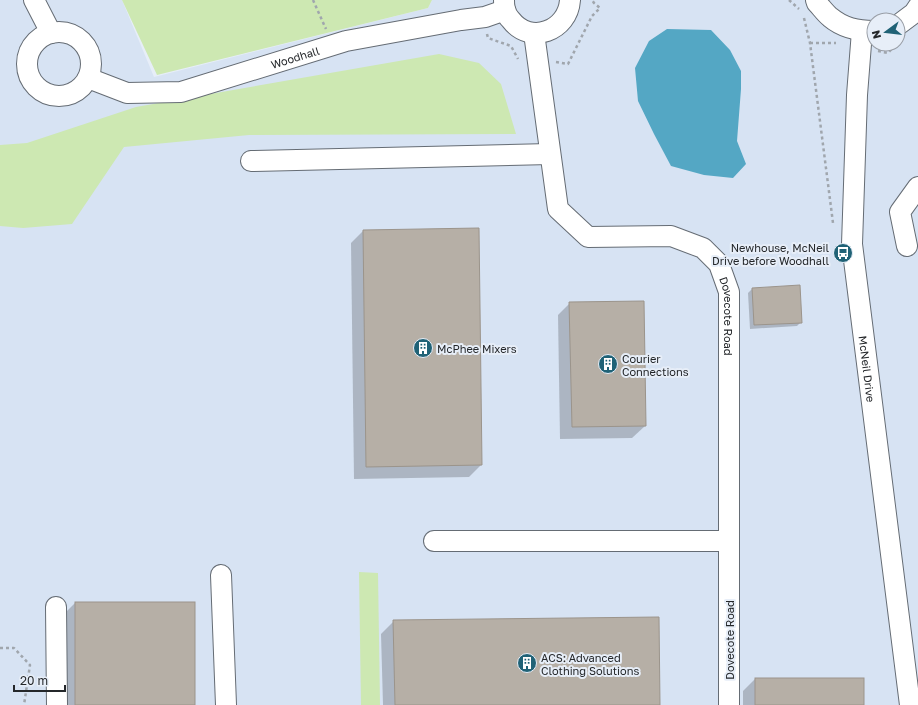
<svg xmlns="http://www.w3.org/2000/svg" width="918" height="705" viewBox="0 0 918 705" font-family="'Golos Text',sans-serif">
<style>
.built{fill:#d7e3f3;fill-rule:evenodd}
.green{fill:#cde8b2}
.water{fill:#54a7c4}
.shadow{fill:#0003}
.building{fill:#b6afa6;stroke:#9b948b}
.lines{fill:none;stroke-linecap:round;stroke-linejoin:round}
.minor-casing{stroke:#656c74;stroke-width:22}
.path{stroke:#a0a6ad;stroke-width:2.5;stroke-dasharray:3 3;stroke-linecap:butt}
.minor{stroke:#fff;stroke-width:20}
.labels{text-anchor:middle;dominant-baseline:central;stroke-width:4;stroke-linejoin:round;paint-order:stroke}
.street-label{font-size:11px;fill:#24272a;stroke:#e7eef8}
.poi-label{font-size:11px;fill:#24272a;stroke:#e7eef8;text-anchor:start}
</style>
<rect width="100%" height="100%" fill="#e7eef8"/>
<!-- built -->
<path class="built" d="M0 0H122L154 77 428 8 432 0H918V705H0ZM874 20H898V44H874Z"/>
<!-- green -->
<g class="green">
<polygon points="122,0 432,0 428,8 157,75"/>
<polygon points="439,54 479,63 501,84 516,134 249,135 124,147 72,224 23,228 0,226 0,145 27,143 136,107"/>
<polygon points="359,572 378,573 380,705 361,705"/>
</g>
<!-- water -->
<polygon class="water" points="667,29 711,30 730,50 741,71 741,89 737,141 746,164 733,178 704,175 671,166 654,134 638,101 635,68 649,41"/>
<!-- shadow -->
<g class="shadow">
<polygon points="363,231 481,465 469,477 354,479 351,243"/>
<polygon points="752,289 801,322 797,326 750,329 748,293"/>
<polygon points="570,303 645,426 632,438 560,439 558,315"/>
<polygon points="75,603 194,705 59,705 59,619"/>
<polygon points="394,621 659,705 383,705 381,634"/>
<polygon points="755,679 863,679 863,705 743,705 743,691"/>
</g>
<!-- building -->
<g class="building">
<polygon points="479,228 482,465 366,467 363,230"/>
<polygon points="800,285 802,323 754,325 752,288"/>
<polygon points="644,301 646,426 572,427 569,302"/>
<rect x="75" y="602" width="120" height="103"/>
<polygon points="659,617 660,705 395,705 393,620"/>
<rect x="755" y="678" width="109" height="27"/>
</g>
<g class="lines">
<defs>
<g id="minor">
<polyline points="34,0 51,33"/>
<path d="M504 0C504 3 504 6 505 9 506 14 508 17 511 20 530 45 568 31 570 0"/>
<path d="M816 0 817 3C821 7 825 13 830 17 843 28 857 31 874 31"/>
<polyline points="898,25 914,13 918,7"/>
<path id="s1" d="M862 31 857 95 852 244 910 705"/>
<circle cx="59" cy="64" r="32"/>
<path id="s2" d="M534 33 558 209 588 237 671 236 703 248 719 264 729 292V705"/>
<path id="s3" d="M88 78 127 93 181 92 346 41 461 20 485 17 505 10"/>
<polyline points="251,161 550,154"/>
<polyline points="907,246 900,212 918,187"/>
<polyline points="434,541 729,541"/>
<polyline points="221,575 226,705"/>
<polyline points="56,607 57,705"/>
</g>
</defs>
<!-- minor casing -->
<use href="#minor" class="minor-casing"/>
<!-- path -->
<g class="path">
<polyline points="313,0 326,29"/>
<polyline points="789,0 799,9"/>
<polyline points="804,18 810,43 833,223"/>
<polyline points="487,34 488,38 511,46 518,59"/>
<polyline points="810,43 836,43"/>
<polyline points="878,51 888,53 896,44"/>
<polyline points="556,62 568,64 592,16 600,8 594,3 592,0"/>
<polyline points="0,648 14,648 30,665 24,705"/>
</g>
<!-- minor -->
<use href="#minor" class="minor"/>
</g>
<!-- icons -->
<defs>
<symbol id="bus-disc" viewBox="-11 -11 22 22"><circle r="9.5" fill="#206276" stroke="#e7eef8"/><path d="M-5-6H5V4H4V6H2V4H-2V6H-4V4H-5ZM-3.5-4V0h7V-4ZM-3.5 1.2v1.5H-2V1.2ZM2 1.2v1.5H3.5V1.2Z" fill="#fff"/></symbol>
<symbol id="building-disc" viewBox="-11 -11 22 22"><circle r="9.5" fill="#206276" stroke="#e7eef8"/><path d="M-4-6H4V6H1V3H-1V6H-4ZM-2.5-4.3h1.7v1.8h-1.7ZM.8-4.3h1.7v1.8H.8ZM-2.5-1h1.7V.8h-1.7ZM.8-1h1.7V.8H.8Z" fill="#fff"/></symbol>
</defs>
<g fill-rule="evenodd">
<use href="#bus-disc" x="832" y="242" width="22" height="22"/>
<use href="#building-disc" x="412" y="337" width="22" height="22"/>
<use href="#building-disc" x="597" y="353" width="22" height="22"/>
<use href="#building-disc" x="516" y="652" width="22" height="22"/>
</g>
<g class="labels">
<!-- street labels -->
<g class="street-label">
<text stroke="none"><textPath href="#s3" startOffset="215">Woodhall</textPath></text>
<text stroke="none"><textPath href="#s2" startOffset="412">Dovecote Road</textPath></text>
<text stroke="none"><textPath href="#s1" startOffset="339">McNeil Drive</textPath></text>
<text transform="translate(729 640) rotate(-90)">Dovecote Road</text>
</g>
<!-- poi labels -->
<g class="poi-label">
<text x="829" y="247" text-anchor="end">Newhouse, McNeil<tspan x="829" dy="13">Drive before Woodhall</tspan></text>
<text x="437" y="348">McPhee Mixers</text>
<text x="622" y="358">Courier<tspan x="622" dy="13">Connections</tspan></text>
<text x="541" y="657">ACS: Advanced<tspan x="541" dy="13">Clothing Solutions</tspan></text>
</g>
</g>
<!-- north arrow -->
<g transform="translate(886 32) rotate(255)"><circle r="19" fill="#e7eef8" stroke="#999ea6"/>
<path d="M0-3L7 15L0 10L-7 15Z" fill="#206276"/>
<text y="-6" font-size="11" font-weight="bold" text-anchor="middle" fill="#24272a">N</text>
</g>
<!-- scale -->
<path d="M14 685v6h51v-6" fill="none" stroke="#24272a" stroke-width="2"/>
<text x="20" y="685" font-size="12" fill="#24272a" stroke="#e7eef8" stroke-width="3" paint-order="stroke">20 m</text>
</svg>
